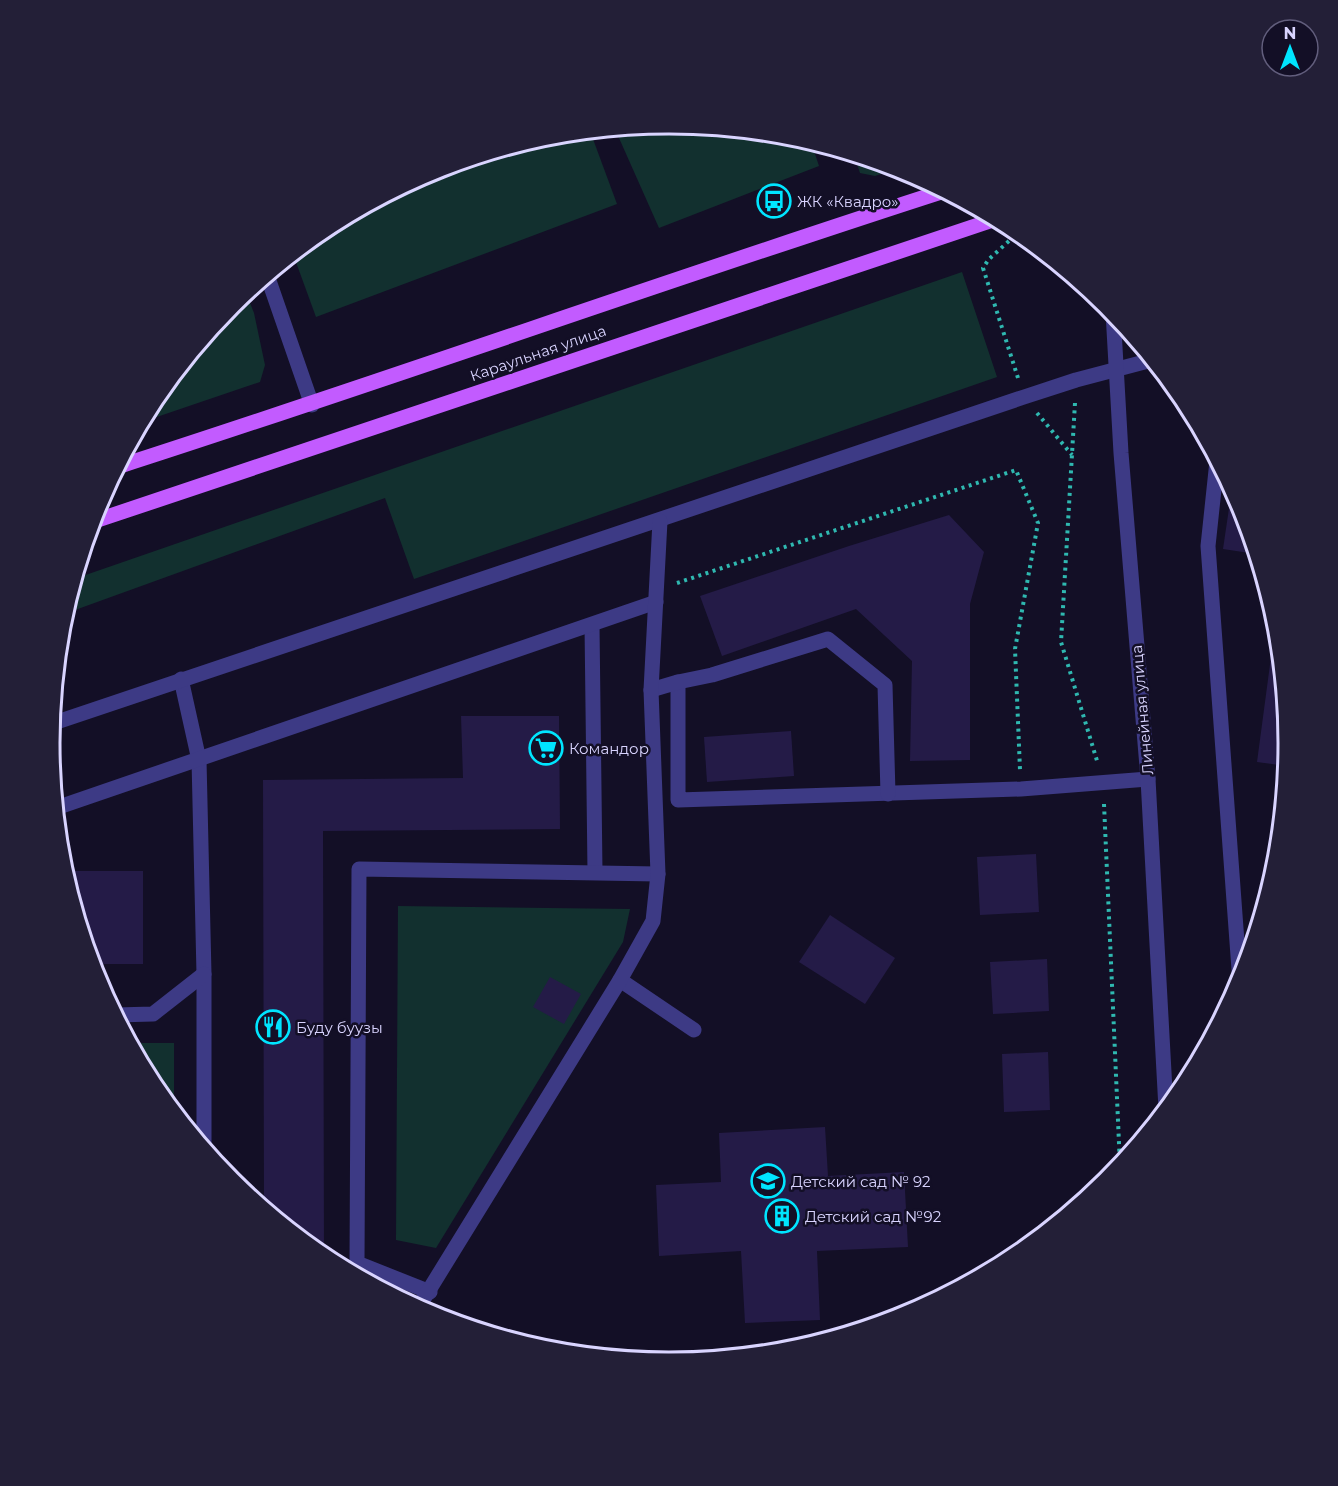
<svg xmlns="http://www.w3.org/2000/svg" width="1338" height="1486" viewBox="0 0 1338 1486" font-family="Montserrat,sans-serif">
<style>
.green{fill:#12302f}
.building{fill:#241b47}
.lines{fill:none;stroke-linecap:round;stroke-linejoin:round}
.path{stroke:#2fb8b0;stroke-width:4;stroke-dasharray:3 4.5;stroke-linecap:butt}
.service{stroke:#3d3a85;stroke-width:15}
.tertiary{stroke:#3d3a85;stroke-width:15}
.primary{stroke:#c25bff;stroke-width:15}
.labels{text-anchor:middle;dominant-baseline:central;stroke-width:5;stroke-linejoin:round;paint-order:stroke}
.poi-label{font-size:15px;fill:#d9d4ff;stroke:#130f26;text-anchor:start}
.street-label{font-size:15px;fill:#d9d4ff;stroke:#130f26}
.rim{fill:none;stroke:#d9d4ff;stroke-width:3}
</style>
<rect width="100%" height="100%" fill="#130f26"/>
<!-- green -->
<g class="green">
<polygon points="669,124 790,135 811,142 819,166 659,228 615,129"/>
<polygon points="590,131 617,204 316,317 293,254 325,228 364,207 556,135"/>
<polygon points="854,155 898,168 875,176 860,173"/>
<polygon points="962,272 997,377 414,579 385,498 64,614 74,579"/>
<polygon points="246,293 254,313 265,365 260,382 142,422 154,399 231,305"/>
<polygon points="398,906 630,909 623,942 436,1248 396,1240"/>
<polygon points="130,1043 174,1043 174,1111 154,1087"/>
</g>
<!-- building -->
<g class="building">
<polygon points="1232,488 1241,506 1256,554 1223,549"/>
<polygon points="949,515 984,552 970,604 970,760 910,761 912,661 856,609 722,656 700,596 849,546"/>
<polygon points="1273,642 1279,643 1288,743 1286,766 1257,762"/>
<polygon points="461,716 559,716 560,829 323,831 324,1258 264,1209 263,780 463,778"/>
<polygon points="791,731 794,776 707,782 704,737"/>
<polygon points="1036,854 1039,912 980,915 977,857"/>
<polygon points="64,871 143,871 143,964 92,964"/>
<polygon points="830,915 895,958 865,1004 799,962"/>
<polygon points="1047,959 1049,1011 993,1014 990,962"/>
<polygon points="550,977 581,994 564,1024 533,1007"/>
<polygon points="1048,1052 1050,1110 1004,1112 1002,1054"/>
<polygon points="825,1127 828,1176 904,1172 908,1247 817,1251 820,1320 745,1323 741,1251 659,1256 656,1185 721,1182 719,1133"/>
</g>
<g class="lines">
<!-- path -->
<g class="path">
<polyline points="1018,378 983,268 989,259 1019,232"/>
<polyline points="1075,403 1061,642 1098,764"/>
<polyline points="1037,413 1072,455"/>
<polyline points="677,583 1016,470 1038,523 1015,649 1020,770"/>
<polyline points="1104,804 1120,1166"/>
</g>
<!-- service -->
<g class="service">
<polyline points="267,275 312,405"/>
<polyline points="1217,461 1208,546 1240,983"/>
<polyline points="592,625 595,872"/>
<polyline points="181,679 199,760 204,974 204,1149"/>
<polyline points="678,682 678,800 1021,789 1148,779"/>
<polyline points="651,690 678,682 712,675 828,639 885,685 888,794"/>
<polyline points="51,724 1024,397 1076,380 1152,360"/>
<polyline points="56,808 656,602"/>
<polyline points="620,980 694,1030"/>
<polyline points="116,1015 153,1014 204,974"/>
<polyline points="430,1292 357,1263 359,869 658,874"/>
<polyline points="418,1308 620,980 653,921 658,874 651,690 660,521"/>
</g>
<!-- tertiary -->
<polyline class="tertiary" points="1113,312 1121,453 1148,779 1166,1109"/>
<!-- primary -->
<g class="primary">
<path d="M117 467C394 378 667 280 944 191"/>
<polyline points="92,522 996,219"/>
</g>
</g>
<!-- icons -->
<defs>
<symbol id="bus-ring" viewBox="-11 -11 22 22"><circle r="9.5" fill="#130f26" stroke="#00e5ff" stroke-width="1.5"/><path d="M-5-6H5V4H4V6H2V4H-2V6H-4V4H-5ZM-3.5-4V0h7V-4ZM-3.5 1.2v1.5H-2V1.2ZM2 1.2v1.5H3.5V1.2Z" fill="#00e5ff"/></symbol>
<symbol id="supermarket-ring" viewBox="-11 -11 22 22"><circle r="9.5" fill="#130f26" stroke="#00e5ff" stroke-width="1.5"/><path d="M-6-5.5h2.5l.6 2H6L4.5 2H-2.5L-4.4-4H-6ZM-1.5 3.2a1.3 1.3 0 1 0 .1 0ZM3 3.2a1.3 1.3 0 1 0 .1 0Z" fill="#00e5ff"/></symbol>
<symbol id="restaurant-ring" viewBox="-11 -11 22 22"><circle r="9.5" fill="#130f26" stroke="#00e5ff" stroke-width="1.5"/><path d="M-5-6h1v4h1v-4h1v4h1v-4h1v5L-1.5 .5V6h-2V.5L-5-1ZM5-6V6H3V1.5H1.5Q1.5-4 5-6Z" fill="#00e5ff"/></symbol>
<symbol id="school-ring" viewBox="-11 -11 22 22"><circle r="9.5" fill="#130f26" stroke="#00e5ff" stroke-width="1.5"/><path d="M0-5L7-2L0 1L-7-2ZM-4 1L0 2.5L4 1V4Q0 6-4 4Z" fill="#00e5ff"/></symbol>
<symbol id="building-ring" viewBox="-11 -11 22 22"><circle r="9.5" fill="#130f26" stroke="#00e5ff" stroke-width="1.5"/><path d="M-4-6H4V6H1V3H-1V6H-4ZM-2.5-4.3h1.7v1.8h-1.7ZM.8-4.3h1.7v1.8H.8ZM-2.5-1h1.7V.8h-1.7ZM.8-1h1.7V.8H.8Z" fill="#00e5ff"/></symbol>
</defs>
<g fill-rule="evenodd">
<use href="#bus-ring" x="755" y="182" width="38" height="38"/>
<use href="#supermarket-ring" x="527" y="729" width="38" height="38"/>
<use href="#restaurant-ring" x="254" y="1008" width="38" height="38"/>
<use href="#school-ring" x="749" y="1162" width="38" height="38"/>
<use href="#building-ring" x="763" y="1197" width="38" height="38"/>
</g>
<g class="labels">
<!-- poi labels -->
<g class="poi-label">
<text x="797" y="201">ЖК «Квадро»</text>
<text x="569" y="748">Командор</text>
<text x="296" y="1027">Буду буузы</text>
<text x="791" y="1181">Детский сад № 92</text>
<text x="805" y="1216">Детский сад №92</text>
</g>
<!-- street labels -->
<g class="street-label">
<text transform="translate(538 353) rotate(-19)">Караульная улица</text>
<text transform="translate(1142 710) rotate(-95)">Линейная улица</text>
</g>
</g>
<!-- crop -->
<path d="M0 0H1338V1486H0ZM60 743a609 609 0 1 1 1218 0a609 609 0 1 1-1218 0Z" fill="#231f37" fill-rule="evenodd"/>
<path class="rim" d="M60 743a609 609 0 1 1 1218 0a609 609 0 1 1-1218 0Z"/>
<!-- north arrow -->
<g transform="translate(1290 48)"><circle r="28" fill="#130f26" stroke="#625e7d" stroke-width="1.5"/>
<path d="M0-4.5L10 22L0 15L-10 22Z" fill="#00e5ff"/>
<text y="-9" font-size="16" font-weight="bold" text-anchor="middle" fill="#d9d4ff">N</text>
</g>
</svg>
